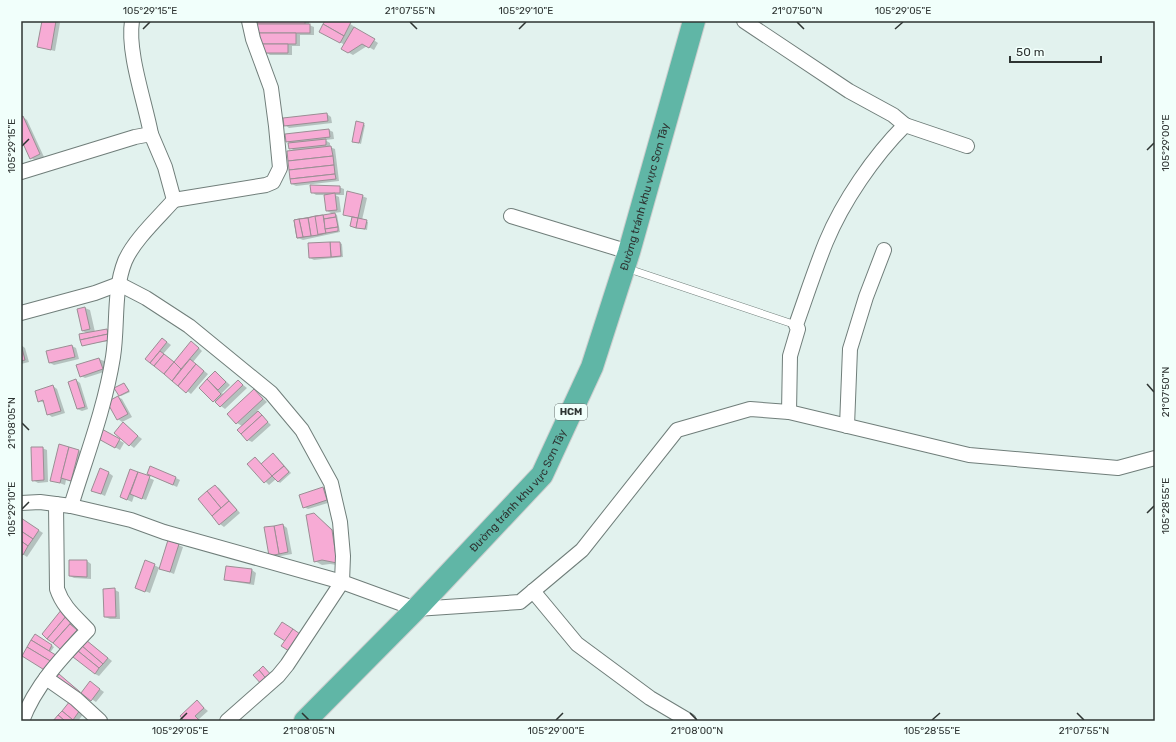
<svg xmlns="http://www.w3.org/2000/svg" width="1176" height="742" viewBox="0 0 1176 742" font-family="Rubik,sans-serif">
<style>
.shadow{fill:#0003}
.building{fill:#f7abd5;stroke:#9b8e94}
.lines{fill:none;stroke-linecap:round;stroke-linejoin:round}
.service-casing{stroke:#707e7a;stroke-width:8}
.minor-casing{stroke:#707e7a;stroke-width:16}
.trunk-casing{stroke:#cdcece;stroke-width:24}
.service{stroke:#fff;stroke-width:7}
.minor{stroke:#fff;stroke-width:14}
.trunk{stroke:#60b6a6;stroke-width:22}
.ticks{fill:none;stroke:#2e3432;stroke-width:1.5}
.labels{text-anchor:middle;dominant-baseline:central;stroke-width:3.5;stroke-linejoin:round;paint-order:stroke}
.shield{fill:#f1fffb;stroke:#68716e;stroke-width:1}
.shield-label{font-size:10px;font-weight:bold;fill:#2e3432}
.street-label{font-size:11px;fill:#2e3432;stroke:#f1fffb}
.neatline{fill:none;stroke:#2e3432;stroke-width:1.5}
.ticks-label{font-size:10px;text-anchor:middle;fill:#2e3432}
</style>
<rect width="100%" height="100%" fill="#e2f2ee"/>
<!-- shadow -->
<g class="shadow">
<polygon points="43,21 56,21 60,23 55,51 38,47"/>
<polygon points="258,21 309,21 309,25 314,27 314,35 300,35 300,46 292,46 292,55 270,55 265,52"/>
<polygon points="326,21 346,21 378,43 374,50 367,46 353,55 342,49 345,45 320,31"/>
<polygon points="327,114 331,117 332,123 289,128 285,125"/>
<polygon points="23,117 27,120 44,157 35,160 31,158 21,136 21,118"/>
<polygon points="363,124 365,125 361,144 355,142"/>
<polygon points="329,130 333,132 334,139 325,140 330,143 330,147 335,149 339,181 296,186 292,184 295,151 290,148 292,144 286,141"/>
<polygon points="339,187 344,189 344,195 335,195 339,197 341,212 334,213 337,215 340,232 303,240 298,238 295,221 333,214 327,211 325,195 316,195 312,192"/>
<polygon points="362,196 367,198 362,220 368,222 367,230 353,227 353,218 344,214"/>
<polygon points="340,243 342,244 343,257 314,260 310,258"/>
<polygon points="85,308 90,310 95,332 107,330 110,341 82,345 88,334 83,331"/>
<polygon points="163,339 171,345 163,354 175,363 196,345 202,351 193,362 208,374 191,394 147,358"/>
<polygon points="21,345 25,348 29,362 21,364"/>
<polygon points="72,346 76,348 79,359 54,365 50,363"/>
<polygon points="99,359 104,361 107,371 85,378 81,376"/>
<polygon points="216,372 230,385 222,393 224,395 238,381 247,388 225,409 214,401 200,388"/>
<polygon points="76,380 80,383 88,409 82,411 77,409"/>
<polygon points="124,384 130,392 121,396 119,395"/>
<polygon points="53,386 57,389 65,413 52,417 48,414 45,403 39,401"/>
<polygon points="254,390 267,402 257,411 271,425 252,442 248,440 242,426 237,423"/>
<polygon points="118,397 122,399 132,417 122,422 118,419"/>
<polygon points="123,424 142,439 134,448 115,433"/>
<polygon points="101,429 124,443 120,450 97,437"/>
<polygon points="42,448 47,450 48,482 38,483 33,480"/>
<polygon points="78,450 82,453 75,483 66,480 65,485 51,480"/>
<polygon points="273,455 277,457 291,473 280,483 276,479 269,485 248,464 255,458 262,464"/>
<polygon points="131,470 154,480 146,500 134,496 132,502 121,497"/>
<polygon points="109,473 113,476 105,496 92,490"/>
<polygon points="152,476 176,478 180,480 177,487"/>
<polygon points="215,486 219,488 240,513 224,527 220,524 199,500"/>
<polygon points="323,488 327,490 331,502 308,509 304,507"/>
<polygon points="314,514 338,534 344,566 330,564 322,565 315,561"/>
<polygon points="21,519 43,533 27,557 21,553"/>
<polygon points="283,525 287,528 292,554 275,557 270,555"/>
<polygon points="169,541 183,547 174,574 159,568 150,593 137,588 146,561 160,568"/>
<polygon points="87,561 91,564 91,579 74,578 70,576"/>
<polygon points="252,570 256,573 254,585 229,581 225,579"/>
<polygon points="104,590 115,590 119,592 120,619 110,619 105,617"/>
<polygon points="62,610 77,622 73,627 80,633 65,651 43,634"/>
<polygon points="35,635 54,647 50,653"/>
<polygon points="91,644 112,661 99,676 95,674"/>
<polygon points="60,676 82,693 94,685 104,692 96,702 84,694 80,699"/>
<polygon points="197,702 208,711 199,719 201,721 185,721"/>
<polygon points="70,703 84,713 78,721 55,721"/>
</g>
<!-- building -->
<g class="building">
<polygon points="42,21 56,21 51,50 37,47"/>
<rect x="257" y="21" width="48" height="3"/>
<polygon points="325,21 349,21 351,22 344,36 323,24"/>
<rect x="257" y="24" width="53" height="9"/>
<polygon points="323,24 344,36 340,43 319,32"/>
<polygon points="354,27 375,39 369,48 362,44 348,53 341,49"/>
<polygon points="257,33 296,33 296,44 262,44"/>
<polygon points="262,44 288,44 288,53 265,53"/>
<polygon points="327,113 328,121 284,126 283,118"/>
<polygon points="23,116 40,154 30,159 21,139 21,117"/>
<polygon points="356,121 364,123 359,143 352,142"/>
<polygon points="329,129 330,137 286,142 285,134"/>
<polygon points="326,139 326,145 289,149 288,143"/>
<polygon points="331,146 333,156 288,161 287,151"/>
<polygon points="333,156 334,165 289,170 288,161"/>
<polygon points="334,165 335,174 290,179 289,170"/>
<polygon points="335,174 336,179 291,184 290,179"/>
<polygon points="310,185 340,186 340,193 311,193"/>
<polygon points="347,191 363,195 358,218 343,215"/>
<polygon points="335,193 337,210 326,211 324,195"/>
<polygon points="335,213 336,217 324,219 323,215"/>
<polygon points="323,215 326,233 318,235 315,216"/>
<polygon points="323,215 326,233 297,238 294,220"/>
<polygon points="315,216 318,235 311,236 308,218"/>
<polygon points="336,217 338,227 325,229 324,219"/>
<polygon points="352,217 358,218 356,228 350,226"/>
<polygon points="308,218 311,236 303,237 299,219"/>
<polygon points="358,218 367,220 365,229 356,228"/>
<polygon points="299,219 303,237 297,238 294,220"/>
<polygon points="338,227 338,231 326,233 325,229"/>
<polygon points="330,242 340,242 341,256 331,257"/>
<polygon points="330,242 331,257 309,258 308,243"/>
<polygon points="85,307 90,329 82,331 77,309"/>
<polygon points="107,329 108,334 80,340 79,334"/>
<polygon points="108,334 109,340 82,346 80,340"/>
<polygon points="162,338 167,342 150,363 145,359"/>
<polygon points="191,341 199,348 181,369 174,362"/>
<polygon points="21,344 25,360 21,361"/>
<polygon points="72,345 75,357 49,363 46,351"/>
<polygon points="160,351 164,354 154,366 150,363"/>
<polygon points="164,354 174,362 164,374 154,366"/>
<polygon points="99,358 103,369 80,377 76,365"/>
<polygon points="190,359 196,364 178,386 172,381"/>
<polygon points="174,362 181,369 172,381 164,374"/>
<polygon points="196,364 204,371 186,393 178,386"/>
<polygon points="215,371 226,382 218,390 207,379"/>
<polygon points="76,379 85,407 77,409 68,382"/>
<polygon points="207,379 221,394 213,402 199,388"/>
<polygon points="238,380 243,385 220,407 215,402"/>
<polygon points="124,383 129,391 119,396 114,388"/>
<polygon points="53,385 61,411 47,415 43,400 38,402 35,391"/>
<polygon points="254,389 263,399 236,424 227,414"/>
<polygon points="118,396 128,414 117,420 107,402"/>
<polygon points="258,411 262,415 241,434 237,430"/>
<polygon points="262,415 268,422 247,441 241,434"/>
<polygon points="123,422 138,436 129,446 114,433"/>
<polygon points="100,428 120,439 115,448 95,437"/>
<polygon points="59,444 69,447 60,483 50,481"/>
<polygon points="31,447 43,447 44,480 32,481"/>
<polygon points="69,447 79,450 71,481 61,478"/>
<polygon points="273,453 284,466 272,476 261,464"/>
<polygon points="255,457 272,476 264,483 247,464"/>
<polygon points="150,466 176,477 173,485 147,474"/>
<polygon points="284,466 289,472 278,482 272,476"/>
<polygon points="100,468 109,472 101,494 91,491"/>
<polygon points="130,469 138,472 127,500 120,497"/>
<polygon points="138,472 150,476 142,499 130,494"/>
<polygon points="215,485 229,501 221,508 207,491"/>
<polygon points="323,487 327,500 303,508 299,495"/>
<polygon points="207,491 221,508 212,516 198,499"/>
<polygon points="229,501 237,510 219,525 212,516"/>
<polygon points="314,513 332,530 337,563 322,560 314,562 306,515"/>
<polygon points="21,518 39,530 33,539 21,531"/>
<polygon points="283,524 288,552 279,554 274,526"/>
<polygon points="274,526 279,554 269,556 264,527"/>
<polygon points="21,531 33,539 28,546 21,541"/>
<polygon points="168,540 179,544 170,572 159,569"/>
<polygon points="21,541 28,546 23,555 21,554"/>
<polygon points="69,560 87,560 87,577 69,576"/>
<polygon points="145,560 155,564 145,592 135,588"/>
<polygon points="226,566 252,569 250,583 224,580"/>
<polygon points="115,588 116,617 104,617 103,589"/>
<polygon points="62,609 68,614 47,639 42,634"/>
<polygon points="68,614 74,619 53,643 47,639"/>
<polygon points="282,622 293,629 285,641 274,634"/>
<polygon points="70,624 77,630 60,649 53,643"/>
<polygon points="293,629 300,634 289,651 281,646"/>
<polygon points="35,634 52,645 49,651 31,640"/>
<polygon points="31,640 59,657 55,664 27,647"/>
<polygon points="86,640 108,658 103,664 82,646"/>
<polygon points="82,646 103,664 99,668 78,651"/>
<polygon points="27,647 52,662 46,671 22,656"/>
<polygon points="78,651 99,668 95,674 73,657"/>
<polygon points="263,666 273,677 268,681 259,670"/>
<polygon points="259,670 268,681 263,686 253,675"/>
<polygon points="59,674 80,692 75,698 54,680"/>
<polygon points="90,681 100,689 91,701 81,693"/>
<polygon points="197,700 204,708 195,716 200,721 184,721 180,716"/>
<polygon points="70,701 80,710 73,720 62,711"/>
<polygon points="62,711 73,720 72,721 65,721 58,715"/>
<polygon points="58,715 65,721 53,721"/>
</g>
<g class="lines">
<defs>
<polyline id="service" points="626,268 796,325"/>
<g id="minor">
<path d="M132 21C127 52 145 102 151 134"/>
<path d="M744 21 849 91 893 115 905 125C874 156 843 201 826 242 815 269 806 297 796 325L798 329 790 356 789 412"/>
<polyline points="905,125 967,146"/>
<polyline points="21,172 135,137 151,134 165,167 174,200 266,185 273,182 280,168 276,126 271,88 253,39 249,21"/>
<polyline points="511,216 629,252"/>
<polyline points="21,313 95,293 119,284 146,298 189,326 271,393 302,430 331,483 340,522 343,556 342,582 287,665 278,676 227,721"/>
<polyline points="847,426 850,349 866,297 884,250"/>
<polyline points="21,503 40,502 71,506 131,520 164,532 342,582 416,609 520,602 582,550 677,430 750,409 789,412 969,455 1118,468 1155,458"/>
<path d="M71 506C86 457 105 408 113 357 118 326 113 291 125 261 134 240 159 217 174 200"/>
<polyline points="533,591 577,644 650,698 689,721"/>
<polyline points="46,678 76,699 100,721"/>
<path d="M22 721C35 686 62 657 88 630 76 617 63 607 57 589L56 504"/>
</g>
<g id="trunk">
<path id="s1" d="M305 721 416 609 542 475 592 367 629 252 694 21"/>
</g>
</defs>
<!-- service casing -->
<use href="#service" class="service-casing"/>
<!-- minor casing -->
<use href="#minor" class="minor-casing"/>
<!-- trunk casing -->
<use href="#trunk" class="trunk-casing"/>
<!-- service -->
<use href="#service" class="service"/>
<!-- minor -->
<use href="#minor" class="minor"/>
<!-- trunk -->
<use href="#trunk" class="trunk"/>
</g>
<!-- ticks -->
<path class="ticks" d="M410 22 417 29M797 22 804 29M143 29 150 22M519 29 526 22M895 29 903 22M22 146 29 139M1147 150 1154 143M1147 384 1154 392M22 423 29 430M22 509 29 502M1147 513 1154 506M302 713 309 720M690 713 697 720M1077 713 1084 720M180 720 187 713M556 720 563 713M932 720 940 713"/>
<g class="labels">
<!-- shield labels -->
<rect class="shield" x="555" y="404" width="32" height="16" rx="3"/>
<g class="shield-label">
<text x="571" y="412">HCM</text>
</g>
<!-- street labels -->
<g class="street-label">
<text stroke="none"><textPath href="#s1" startOffset="639">Đường tránh khu vực Sơn Tây</textPath></text>
<text stroke="none"><textPath href="#s1" startOffset="315">Đường tránh khu vực Sơn Tây</textPath></text>
</g>
</g>
<!-- border -->
<rect width="1176" height="742" fill="none" stroke="#f1fffb" stroke-width="44"/>
<!-- scale -->
<path d="M1010 56v6h91v-6" fill="none" stroke="#2e3432" stroke-width="2"/>
<text x="1016" y="56" font-size="12" fill="#2e3432" stroke="#f1fffb" stroke-width="3" paint-order="stroke">50 m</text>
<rect x="22" y="22" width="1132" height="698" class="neatline"/>
<g class="ticks-label">
<text x="150" y="14">105°29'15"E</text>
<text x="410" y="14">21°07'55"N</text>
<text x="526" y="14">105°29'10"E</text>
<text x="797" y="14">21°07'50"N</text>
<text x="903" y="14">105°29'05"E</text>
<text transform="translate(1165 143) rotate(-90)" y="4">105°29'00"E</text>
<text transform="translate(11 146) rotate(-90)" y="4">105°29'15"E</text>
<text transform="translate(1165 392) rotate(-90)" y="4">21°07'50"N</text>
<text transform="translate(11 423) rotate(-90)" y="4">21°08'05"N</text>
<text transform="translate(1165 506) rotate(-90)" y="4">105°28'55"E</text>
<text transform="translate(11 509) rotate(-90)" y="4">105°29'10"E</text>
<text x="180" y="734">105°29'05"E</text>
<text x="309" y="734">21°08'05"N</text>
<text x="556" y="734">105°29'00"E</text>
<text x="697" y="734">21°08'00"N</text>
<text x="932" y="734">105°28'55"E</text>
<text x="1084" y="734">21°07'55"N</text>
</g>
</svg>
